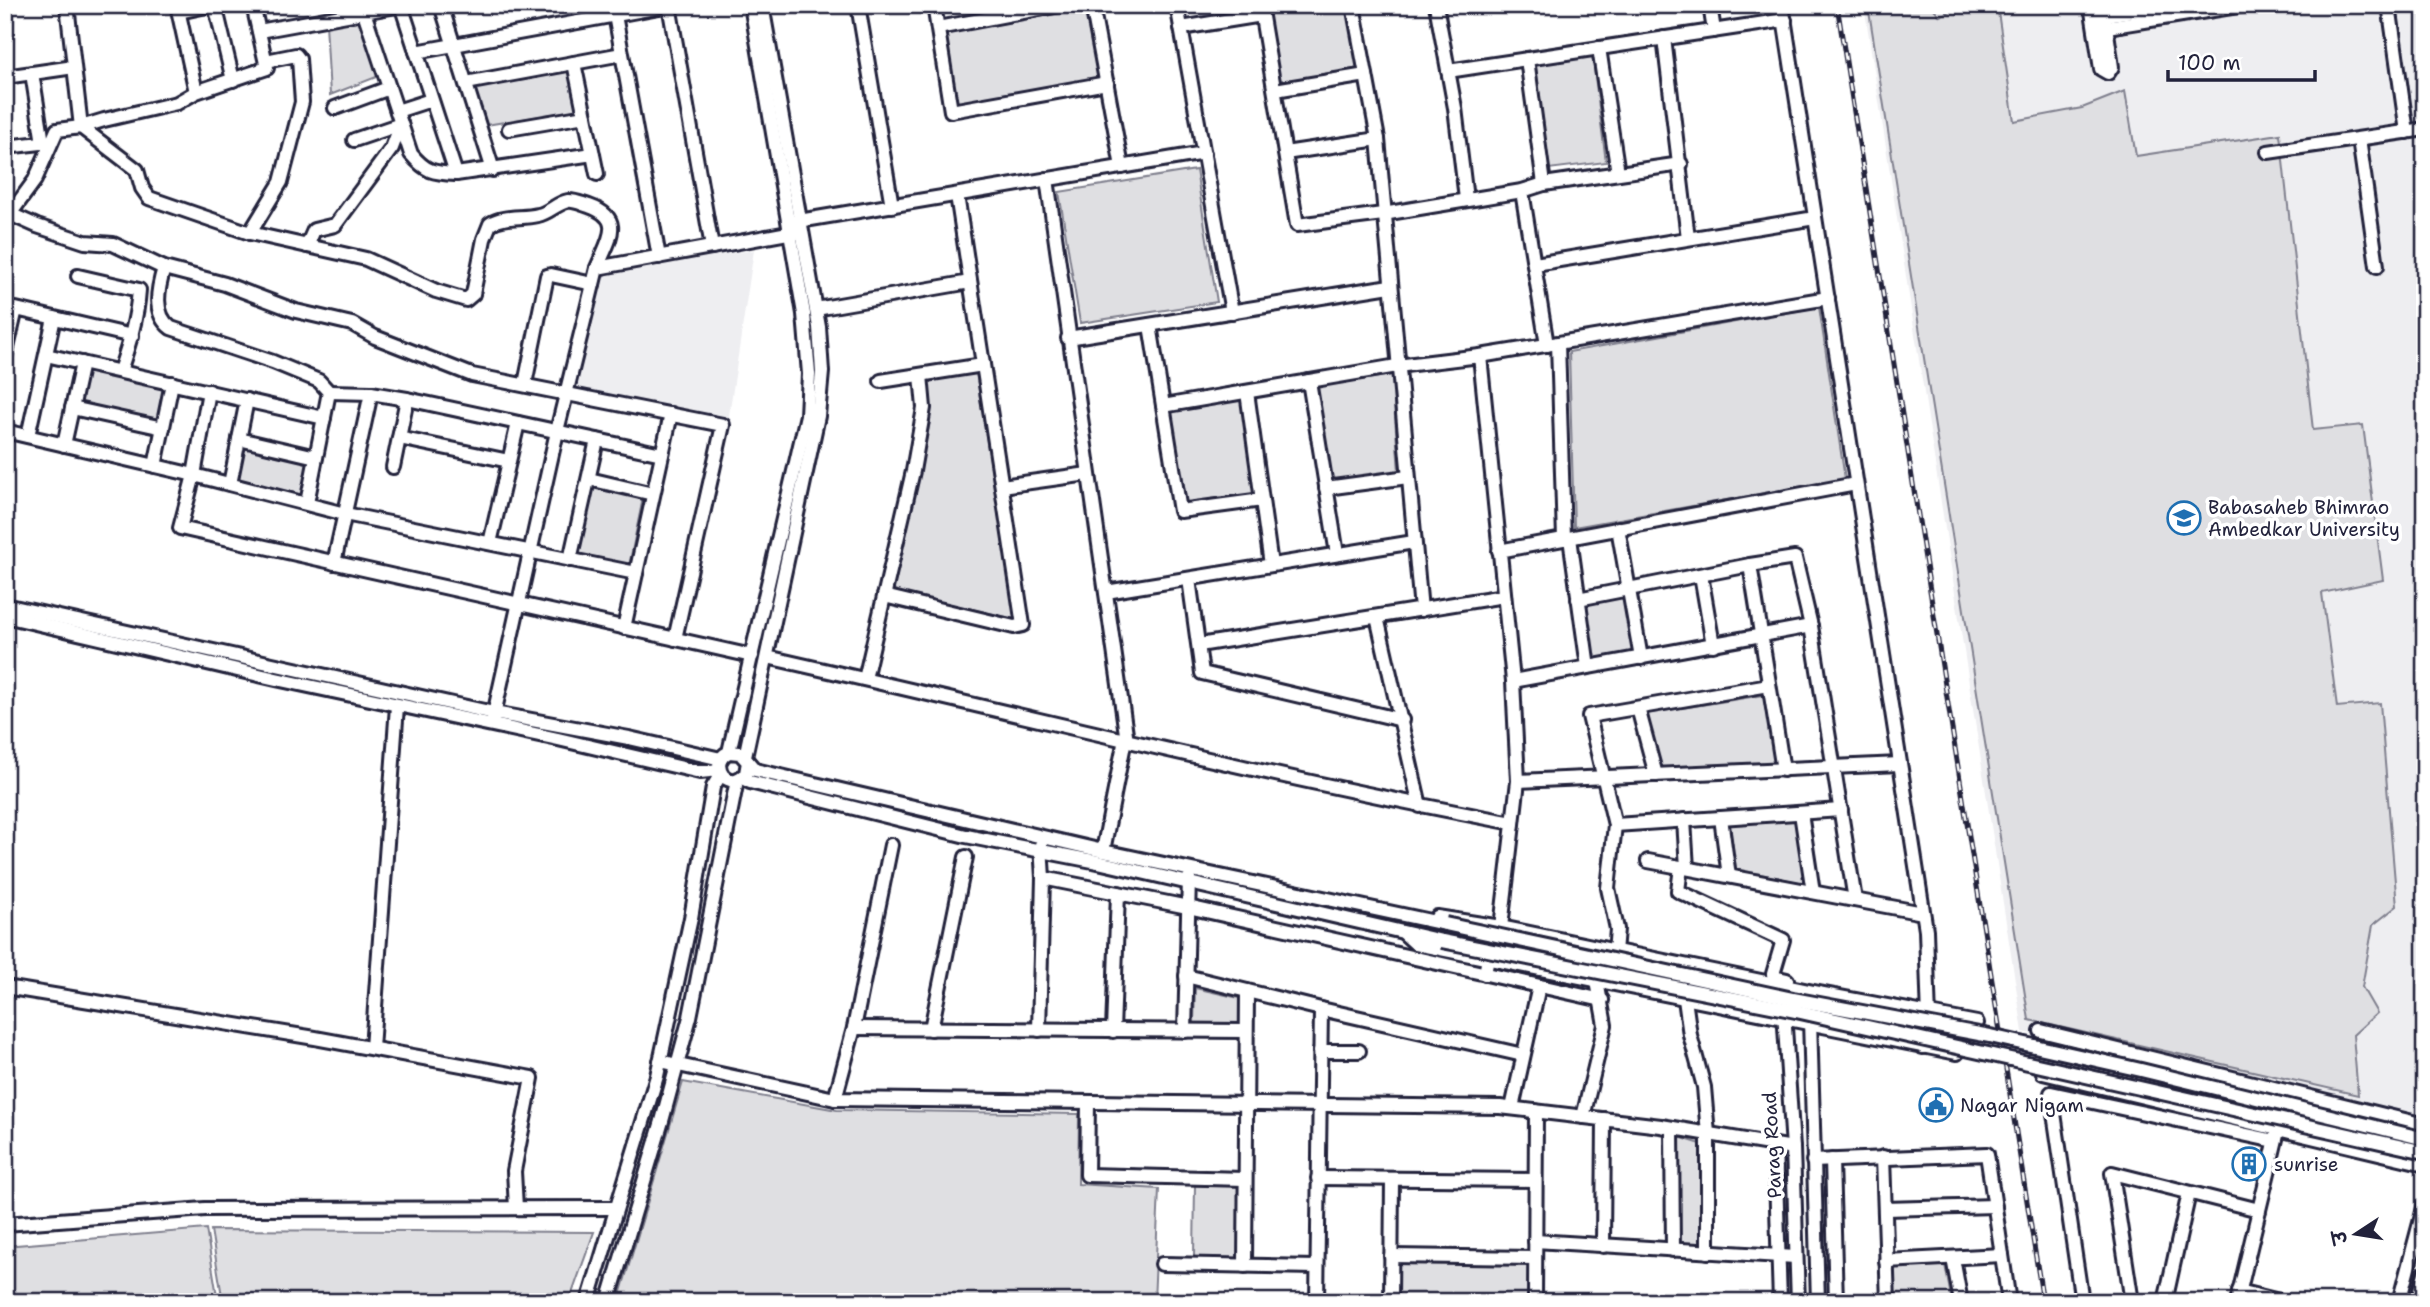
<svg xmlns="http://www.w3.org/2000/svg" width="2430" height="1307" viewBox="0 0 2430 1307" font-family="'Shantell Sans','Playpen Sans Deva',sans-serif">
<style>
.built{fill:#eeeef1}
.green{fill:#dfdfe2;stroke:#80808e;stroke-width:2}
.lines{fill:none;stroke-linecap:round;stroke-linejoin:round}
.minor-casing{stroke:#22223b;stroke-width:18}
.minor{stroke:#fff;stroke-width:12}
.rail-casing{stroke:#22223b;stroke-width:5}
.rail{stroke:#fff;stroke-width:2.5;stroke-dasharray:8;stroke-linecap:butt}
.minor-bridge-casing{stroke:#22223b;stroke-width:18;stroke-linecap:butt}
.minor-bridge{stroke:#fff;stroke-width:12}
.labels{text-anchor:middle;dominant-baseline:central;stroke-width:7;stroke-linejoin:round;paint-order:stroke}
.poi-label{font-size:19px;fill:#22223b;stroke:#fff;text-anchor:start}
.street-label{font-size:19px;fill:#22223b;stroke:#fff}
</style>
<rect width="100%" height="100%" fill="#fff"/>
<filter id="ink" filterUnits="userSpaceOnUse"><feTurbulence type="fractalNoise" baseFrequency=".0143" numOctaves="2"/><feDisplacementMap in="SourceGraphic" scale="14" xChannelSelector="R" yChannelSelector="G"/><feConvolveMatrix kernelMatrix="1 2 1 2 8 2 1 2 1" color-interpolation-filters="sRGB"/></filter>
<g filter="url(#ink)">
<!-- built -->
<g class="built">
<polygon points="1864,5 2425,5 2425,1119 2023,1032"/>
<polygon points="754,250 728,422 572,388 600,272"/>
</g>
<!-- green -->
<g class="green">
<polygon points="1265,5 1348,5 1360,71 1279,85"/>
<polygon points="1868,5 1931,5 1940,16 1962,5 1997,5 2014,121 2082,108 2125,91 2136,156 2280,134 2313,430 2363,425 2383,580 2322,593 2337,707 2380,703 2397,906 2373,925 2362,987 2377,1013 2353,1035 2358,1095 2029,1020"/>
<polygon points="1089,8 1101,78 955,104 943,34"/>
<polygon points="360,17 379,76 330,95 326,23"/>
<polygon points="1592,53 1606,162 1549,169 1535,60"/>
<polygon points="572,67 582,109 486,125 474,86"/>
<polygon points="1196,170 1217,302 1080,323 1059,192"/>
<polygon points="1819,307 1845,479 1574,527 1569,352"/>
<polygon points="86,369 167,386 159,422 79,405"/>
<polygon points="976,372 1015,619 893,591 930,422 928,381"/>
<polygon points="1392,375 1399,472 1331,482 1315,387"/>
<polygon points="1244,398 1254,494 1185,504 1170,411"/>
<polygon points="241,444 312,460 303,498 233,481"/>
<polygon points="591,486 643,498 629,566 577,554"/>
<polygon points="1628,588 1639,654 1591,661 1581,596"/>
<polygon points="1770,694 1782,766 1659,770 1644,714"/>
<polygon points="1797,818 1808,884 1736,869 1729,822"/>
<polygon points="1195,988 1239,998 1239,1025 1194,1024"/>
<polygon points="683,1082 837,1110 1079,1114 1078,1184 1159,1189 1154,1302 618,1302"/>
<polygon points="1679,1137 1701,1144 1702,1244 1679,1244"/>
<polygon points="1195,1185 1239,1186 1238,1258 1194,1257"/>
<polygon points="206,1229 218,1302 5,1302 5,1246"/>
<polygon points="211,1230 594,1232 569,1302 223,1302"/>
<rect x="1398" y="1264" width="130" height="38"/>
<polygon points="1945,1265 1952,1302 1893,1302 1892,1268"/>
</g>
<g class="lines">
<defs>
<g id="minor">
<polyline points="177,5 196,92"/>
<polyline points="215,5 233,80"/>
<path d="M253 5 267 68 196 92 177 103 104 120 81 127 137 170 142 188 149 198 250 233 366 259 436 291 466 300 473 294 484 239 490 224C504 215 522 219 538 215 549 213 557 203 568 201 574 200 582 204 589 206 626 219 608 240 597 268"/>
<polyline points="401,5 456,174"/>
<polyline points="441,5 493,170"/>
<polyline points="669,5 712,247"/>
<polyline points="858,5 892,206"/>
<polyline points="934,5 951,111 1107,83"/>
<polyline points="1092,5 1122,167"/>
<polyline points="1177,5 1232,312"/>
<polyline points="1260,5 1297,225 1383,214 1522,191 1544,184 1681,164"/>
<polyline points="1353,5 1378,139 1421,610"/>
<polyline points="1436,5 1455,108 1466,199"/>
<polyline points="1710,5 1714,31"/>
<polyline points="1782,5 1926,930 1929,1020 1926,1045 1923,1047"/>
<polyline points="2091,5 2101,69 2108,73 2112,67 2103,5"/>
<polyline points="2389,5 2407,132"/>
<polyline points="179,12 211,5"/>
<path d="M364 12 411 154C426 172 433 173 456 174L593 154"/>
<polyline points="615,15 659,257"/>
<polyline points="2100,18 2105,15 2173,5"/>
<polyline points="2094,22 2107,27 2244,5"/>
<polyline points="938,28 1060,5"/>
<polyline points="1181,28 1262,15"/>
<polyline points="259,31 402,5"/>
<polyline points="1664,38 1688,238"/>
<polyline points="1599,48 1618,173"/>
<polyline points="416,52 670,5"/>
<polyline points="1527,59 1544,184"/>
<polyline points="574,63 597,174"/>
<polyline points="1448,71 1785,20"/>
<polyline points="32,73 43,143"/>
<polyline points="5,77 74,67"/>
<polyline points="466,83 622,54"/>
<polyline points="1275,90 1366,75"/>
<polyline points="335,108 389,88"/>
<polyline points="397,111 431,100"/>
<polyline points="509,129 585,116"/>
<polyline points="2359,139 2377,266"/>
<polyline points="354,140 401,124"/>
<polyline points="5,147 50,142"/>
<polyline points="2268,152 2425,129"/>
<polyline points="1285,153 1378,139"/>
<polyline points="1047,179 1126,734 1103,851"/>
<polyline points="1522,191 1547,345"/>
<polyline points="10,214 37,226 85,242 113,244 164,268 225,284 296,311 352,324 375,337 472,375 723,425 675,639"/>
<polyline points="5,221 35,180 57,130 81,127 67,5"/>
<polyline points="793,222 1204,153"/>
<polyline points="250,233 281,182 302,102 299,59 296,55 266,61"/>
<polyline points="307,246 314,230 335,225 392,148 401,124"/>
<polyline points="1535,264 1815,218"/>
<path d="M164 268C158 288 152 314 171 328L273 362 319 381 329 392 307 503"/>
<path d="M78 276 139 290C137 319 129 344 120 371"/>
<polyline points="816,309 970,282"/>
<polyline points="1150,325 1180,511 1262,500"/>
<polyline points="1068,338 1390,286"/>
<polyline points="1558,343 1564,539"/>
<polyline points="46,355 324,418"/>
<polyline points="1480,356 1828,298"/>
<polyline points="5,357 16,309 132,336"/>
<polyline points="881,381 983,365"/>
<polyline points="1309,381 1337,554"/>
<polyline points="525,384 547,276 551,275 593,284"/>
<polyline points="209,391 194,475 180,528 752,656"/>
<polyline points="329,392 371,393 407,399 662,454"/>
<polyline points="1247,392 1271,565"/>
<polyline points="1163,406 1397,366 1480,356 1513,681 1518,781 1501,927 1488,958 1485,974"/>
<polyline points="72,408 163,428"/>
<polyline points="5,431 194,475 345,514 636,573"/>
<polyline points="28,436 54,318"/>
<polyline points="399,438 509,461"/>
<polyline points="239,439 316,457"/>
<polyline points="64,445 82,363"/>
<polyline points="155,466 172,383"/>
<polyline points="393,467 407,399"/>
<polyline points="589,479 653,494"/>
<polyline points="230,484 247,400"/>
<polyline points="1002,486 1088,474"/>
<polyline points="1326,488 1408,477"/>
<polyline points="1618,528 1641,658"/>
<polyline points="1570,538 1588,667"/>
<polyline points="490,543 518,423"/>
<polyline points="1499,551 1856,484"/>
<polyline points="570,560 597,440"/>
<polyline points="334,563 371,393"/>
<polyline points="1750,565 1795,558 1811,626 1855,900"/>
<polyline points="1701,575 1713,645"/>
<polyline points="1189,579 1202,673 1402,720"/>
<polyline points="1106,592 1414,542"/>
<polyline points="884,596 1014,627 1023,625 957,195"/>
<polyline points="1578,599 1750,565 1783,770"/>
<polyline points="5,605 494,713 629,738 721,759"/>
<polyline points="5,616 276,679 558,739 700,772 719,770"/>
<polyline points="1377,617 1420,806"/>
<polyline points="624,628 671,414"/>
<polyline points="1199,645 1504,596"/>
<path d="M767 657C1016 713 1263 776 1513 823"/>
<polyline points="865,679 913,471 924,408 921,375"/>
<polyline points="1513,681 1811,626"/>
<polyline points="1769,685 1589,716 1615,825 1841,810"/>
<polyline points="1638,708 1656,775"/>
<polyline points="493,719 558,427 597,268 799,231"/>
<path d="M729 752 740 753 748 762 746 773C739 781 731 783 723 776 716 766 719 757 729 752L807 415 809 374 804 314 751 5"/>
<polyline points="745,757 818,416 822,372 819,327 762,5"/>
<polyline points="748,762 755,770 1103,851 1445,924"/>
<polyline points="742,778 750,782 966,836 1098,862 1442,941"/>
<polyline points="1518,781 1900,764"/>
<polyline points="1801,813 1813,892"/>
<polyline points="1721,818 1729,876"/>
<polyline points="1684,820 1687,868"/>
<polyline points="1615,825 1608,888 1617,929 1615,952"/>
<polyline points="1648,861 1923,913"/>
<polyline points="1681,867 1678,891 1783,940 1773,974 1774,977 1787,980"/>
<polyline points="1043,878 1188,907 1602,1000"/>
<polyline points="1437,917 1501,927 1814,992 1977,1023"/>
<polyline points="1405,934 1416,944 1957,1053"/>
<polyline points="1186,976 1321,1009 1523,1055"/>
<polyline points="5,987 315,1038 532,1078 514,1171 516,1208"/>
<polyline points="1685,999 1690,1035 1704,1087 1708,1134 1708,1252"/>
<polyline points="1784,1012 1793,1148 1798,1302"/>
<polyline points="1810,1019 1818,1302"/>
<polyline points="854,1028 1246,1031"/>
<polyline points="931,1029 966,857"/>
<polyline points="1039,1030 1043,878 1041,845"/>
<polyline points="1113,1031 1118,893"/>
<polyline points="1185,1031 1189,878"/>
<polyline points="2041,1031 2425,1125"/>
<polyline points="372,1048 397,706"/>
<polyline points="1320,1051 1359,1051"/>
<polyline points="660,1061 835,1099 1500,1107 1661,1126 1793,1148"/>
<polyline points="2043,1073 2425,1164"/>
<polyline points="835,1099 854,1028 891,845"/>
<polyline points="1088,1103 1087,1175 1245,1179"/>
<polyline points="1512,1108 1539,986"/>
<polyline points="1583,1117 1605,1025 1597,981"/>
<polyline points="1672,1128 1673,1250"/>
<polyline points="1775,1145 1780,1302"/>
<polyline points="1883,1157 1888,1302"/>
<polyline points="1832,1160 1836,1302"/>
<polyline points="1813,1161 1987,1154 2009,1302"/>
<polyline points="1318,1178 1535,1180"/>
<polyline points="1885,1209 1995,1206"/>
<polyline points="5,1224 205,1209 616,1208"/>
<polyline points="1535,1241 1796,1257"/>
<polyline points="1603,1246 1604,1119"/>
<polyline points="1391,1256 1535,1258"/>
<polyline points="1953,1258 1961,1302"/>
<polyline points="1886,1261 2002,1255"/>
<polyline points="1162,1264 1317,1267"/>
<polyline points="1245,1266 1247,991"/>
<polyline points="2239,1291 2283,1302"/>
<polyline points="588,1302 657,1076 691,918 713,787 721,774"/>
<polyline points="608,1302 662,1121 690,1017 737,780"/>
<polyline points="1317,1302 1321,1009"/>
<polyline points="1391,1302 1392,1179"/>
<polyline points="1535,1302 1536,1111"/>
<polyline points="2082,1302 2051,1093 2275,1141"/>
<polyline points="2132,1302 2112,1173 2259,1210"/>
<polyline points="2165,1302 2189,1193"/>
<polyline points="2237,1302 2277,1135"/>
<polyline points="2399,1302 2425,1204"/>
<polyline points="2417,1302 2425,1273"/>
</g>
</defs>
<!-- minor casing -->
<use href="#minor" class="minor-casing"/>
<!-- minor -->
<use href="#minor" class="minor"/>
<defs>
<polyline id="rail" points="1837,5 2043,1302"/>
</defs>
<!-- rail casing -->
<use href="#rail" class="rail-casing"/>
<!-- rail -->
<use href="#rail" class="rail"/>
<defs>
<g id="minor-bridge">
<polyline points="1445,924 1793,999 1990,1036 2141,1070 2425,1139"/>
<polyline points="1442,941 1796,1011 2425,1152"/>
</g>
</defs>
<!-- minor-bridge casing -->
<use href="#minor-bridge" class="minor-bridge-casing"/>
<!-- minor-bridge -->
<use href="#minor-bridge" class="minor-bridge"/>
</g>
</g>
<!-- icons -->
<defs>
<symbol id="university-ring" viewBox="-11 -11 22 22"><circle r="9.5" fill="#fff" stroke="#1f6fb2" stroke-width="1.5"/><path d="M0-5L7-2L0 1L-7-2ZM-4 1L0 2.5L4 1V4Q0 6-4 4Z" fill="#1f6fb2"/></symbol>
<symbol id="civic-ring" viewBox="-11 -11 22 22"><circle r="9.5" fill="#fff" stroke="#1f6fb2" stroke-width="1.5"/><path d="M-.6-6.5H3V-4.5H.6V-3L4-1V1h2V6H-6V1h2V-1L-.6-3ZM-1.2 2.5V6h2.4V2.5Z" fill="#1f6fb2"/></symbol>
<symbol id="building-ring" viewBox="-11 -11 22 22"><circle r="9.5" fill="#fff" stroke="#1f6fb2" stroke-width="1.5"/><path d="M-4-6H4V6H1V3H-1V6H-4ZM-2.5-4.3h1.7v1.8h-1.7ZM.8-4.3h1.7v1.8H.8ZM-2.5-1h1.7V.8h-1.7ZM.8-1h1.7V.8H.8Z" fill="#1f6fb2"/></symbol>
</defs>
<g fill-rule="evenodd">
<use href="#university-ring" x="2165" y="499" width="38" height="38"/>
<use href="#civic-ring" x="1917" y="1086" width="38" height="38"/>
<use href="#building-ring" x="2230" y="1145" width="38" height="38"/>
</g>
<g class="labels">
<!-- poi labels -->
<g class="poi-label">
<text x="2208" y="507">Babasaheb Bhimrao<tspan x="2208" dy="22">Ambedkar University</tspan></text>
<text x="1960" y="1105">Nagar Nigam</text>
<text x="2274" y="1164">sunrise</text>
</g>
<!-- street labels -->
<g class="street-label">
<text transform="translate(1772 1145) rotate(-93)">Parag Road</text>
</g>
</g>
<!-- margin -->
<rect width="2430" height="1307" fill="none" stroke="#fff" stroke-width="28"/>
<rect x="14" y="14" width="2402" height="1279" fill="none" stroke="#22223b" stroke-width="2.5" filter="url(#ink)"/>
<!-- north arrow -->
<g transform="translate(2356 1234) rotate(258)" stroke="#ffffff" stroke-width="5" paint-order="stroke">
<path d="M0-5L12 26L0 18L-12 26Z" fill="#22223b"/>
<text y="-10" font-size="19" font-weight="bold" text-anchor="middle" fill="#22223b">उ</text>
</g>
<!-- scale -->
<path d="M2168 70v10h147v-10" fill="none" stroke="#22223b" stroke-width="3.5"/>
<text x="2178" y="70" font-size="21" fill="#22223b" stroke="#ffffff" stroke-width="5" paint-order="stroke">100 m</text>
</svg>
